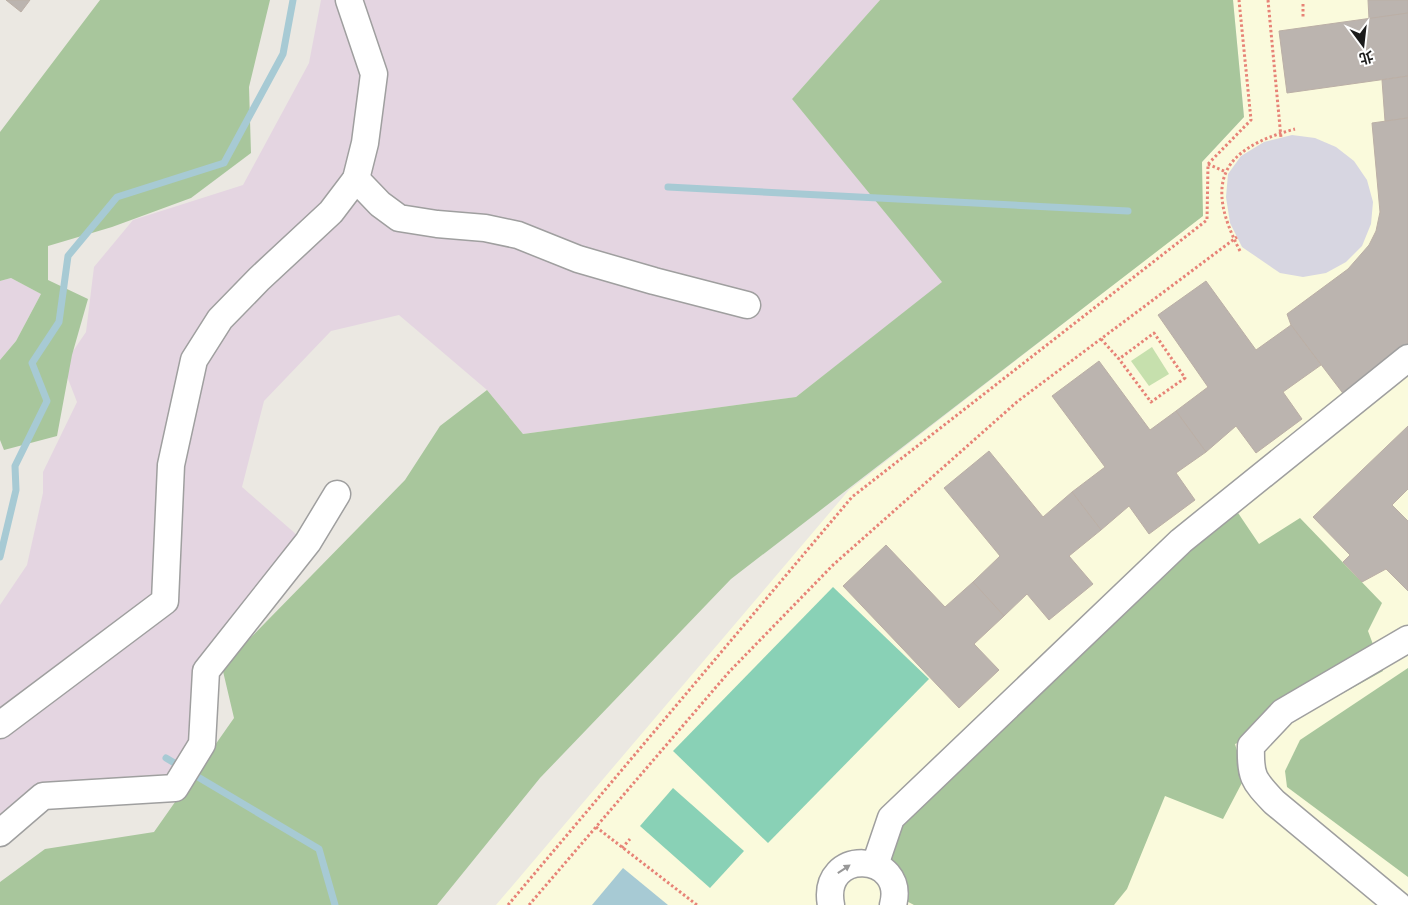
<svg xmlns="http://www.w3.org/2000/svg" width="1408" height="905" viewBox="0 0 1408 905" font-family="Quicksand,'Noto Sans TC',sans-serif">
<style>
.industrial{fill:#e4d5e1}
.education{fill:#fafadc}
.grass{fill:#c6e0ad}
.forest{fill:#a8c69c}
.pitch{fill:#89d1b6}
.plaza{fill:#d7d6e1}
.water{fill:#a7cad4}
.lines{fill:none;stroke-linecap:round;stroke-linejoin:round}
.stream{stroke:#a7cad4;stroke-width:7}
.building{fill:#bbb4af;stroke:#bbafa6}
.minor-casing{stroke:#9f9f9f;stroke-width:29}
.path{stroke:#e78377;stroke-width:3;stroke-dasharray:2.5 2.5;stroke-linecap:butt}
.minor{stroke:#fff;stroke-width:26}
.oneway{fill:#989898}
</style>
<rect width="100%" height="100%" fill="#ebe8e2"/>
<!-- industrial -->
<g class="industrial">
<polygon points="321,0 880,0 792,99 943,282 796,397 523,434 487,390 399,315 331,331 264,401 242,487 297,535 193,666 189,739 167,774 37,783 0,814 0,605 27,565 43,493 43,472 77,402 63,366 86,332 94,267 133,220 243,185 309,63"/>
<polygon points="11,278 41,294 16,341 0,360 0,281"/>
</g>
<!-- education -->
<polygon class="education" points="1233,0 1408,0 1408,905 496,905 849,490 1202,216 1202,162 1244,117"/>
<!-- grass -->
<polygon class="grass" points="1152,347 1169,374 1149,386 1131,361"/>
<!-- forest -->
<g class="forest">
<polygon points="100,0 270,0 249,87 251,153 191,198 112,227 48,246 48,280 88,299 72,355 57,436 4,450 0,440 0,360 16,341 41,294 11,278 0,281 0,132"/>
<polygon points="880,0 1233,0 1244,117 1202,162 1203,216 731,579 540,778 437,905 0,905 0,882 45,849 154,832 234,718 222,667 405,480 440,426 487,390 523,434 796,397 942,282 792,99"/>
<polygon points="1230,501 1259,544 1300,518 1382,603 1368,631 1383,671 1293,721 1235,744 1245,777 1223,819 1165,796 1127,889 1114,905 914,905 895,895 888,875 891,818"/>
<polygon points="1408,668 1408,877 1287,787 1285,771 1300,740"/>
</g>
<!-- pitch -->
<g class="pitch">
<polygon points="833,587 929,679 768,843 673,751"/>
<polygon points="673,788 744,851 710,888 640,826"/>
</g>
<!-- plaza -->
<polygon class="plaza" points="1292,135 1315,138 1336,147 1354,161 1367,180 1373,202 1371,224 1362,246 1346,262 1326,273 1303,277 1280,273 1242,247 1230,223 1226,197 1228,174 1241,156 1264,142"/>
<!-- water -->
<polygon class="water" points="623,868 668,905 592,905"/>
<g class="lines">
<!-- stream -->
<g class="stream">
<polyline points="668,187 1128,211"/>
<polyline points="0,557 16,490 15,466 47,401 32,363 59,322 68,256 117,197 224,163 283,54 293,0"/>
<polyline points="166,758 319,849 335,905"/>
</g>
</g>
<!-- building -->
<g class="building">
<polygon points="6,0 30,0 21,12"/>
<polygon points="1368,0 1408,0 1408,13 1369,19"/>
<polygon points="1408,13 1408,76 1287,93 1279,31"/>
<polygon points="1408,76 1408,118 1385,121 1382,80"/>
<polygon points="1408,118 1408,352 1345,396 1291,325 1287,314 1348,269 1369,245 1376,231 1380,212 1372,123"/>
<polygon points="1206,281 1256,350 1291,325 1321,365 1283,392 1302,419 1256,453 1236,426 1206,452 1176,411 1208,387 1158,315"/>
<polygon points="1099,361 1150,430 1176,411 1206,452 1176,473 1195,500 1149,534 1129,506 1101,530 1072,492 1105,467 1052,396"/>
<polygon points="1408,426 1408,489 1392,505 1408,521 1408,591 1386,569 1362,582 1343,562 1350,555 1313,517"/>
<polygon points="989,451 1043,517 1072,492 1101,530 1069,556 1093,584 1049,620 1027,594 1004,616 973,582 1000,556 944,488"/>
<polygon points="886,545 945,607 973,582 1004,616 974,644 999,670 959,708 843,586"/>
</g>
<g class="lines">
<defs>
<g id="minor">
<polyline points="356,179 380,204 399,218 437,224 485,228 518,235 578,259 654,281 747,305"/>
<polyline points="0,725 165,601 171,465 194,360 220,319 259,279 331,212 356,179 365,143 374,74 349,0"/>
<polyline points="0,833 43,796 175,788 202,744 206,671 308,542 337,494"/>
<polyline points="875,865 891,818 1181,541 1408,358"/>
<path d="M831 905C820 847 907 852 893 905"/>
<path d="M1398 905 1274 802C1253 780 1250 776 1251 746L1283 712 1408 639"/>
</g>
</defs>
<!-- minor casing -->
<use href="#minor" class="minor-casing"/>
<!-- path -->
<g class="path">
<polyline points="1268,0 1281,138"/>
<polyline points="1303,4 1303,17"/>
<polyline points="1208,164 1226,172"/>
<path d="M1240 251C1204 182 1221 149 1295 129"/>
<polyline points="1101,339 1119,359 1151,402 1185,378 1154,333 1119,359"/>
<polyline points="596,827 697,905"/>
<polyline points="622,848 630,839"/>
<polyline points="508,905 852,497 1207,220 1208,164 1251,120 1239,0"/>
<polyline points="529,905 729,672 833,565 1018,401 1237,237"/>
</g>
<!-- minor -->
<use href="#minor" class="minor"/>
</g>
<!-- one-way arrows -->
<defs><path id="oneway-solid" d="M-6-.8H1V-3.2L6.5 0L1 3.2V.8H-6Z" transform="scale(1.25)"/></defs>
<use class="oneway" href="#oneway-solid" transform="translate(844 869) rotate(-34)"/>
<!-- north arrow -->
<g transform="translate(1363 45) rotate(165)" stroke="#ffffff" stroke-width="4" paint-order="stroke">
<path d="M0-4L9 19L0 12L-9 19Z" fill="#1b1b1b"/>
<text y="-8" font-size="14" font-weight="bold" text-anchor="middle" fill="#1b1b1b">北</text>
</g>
</svg>
